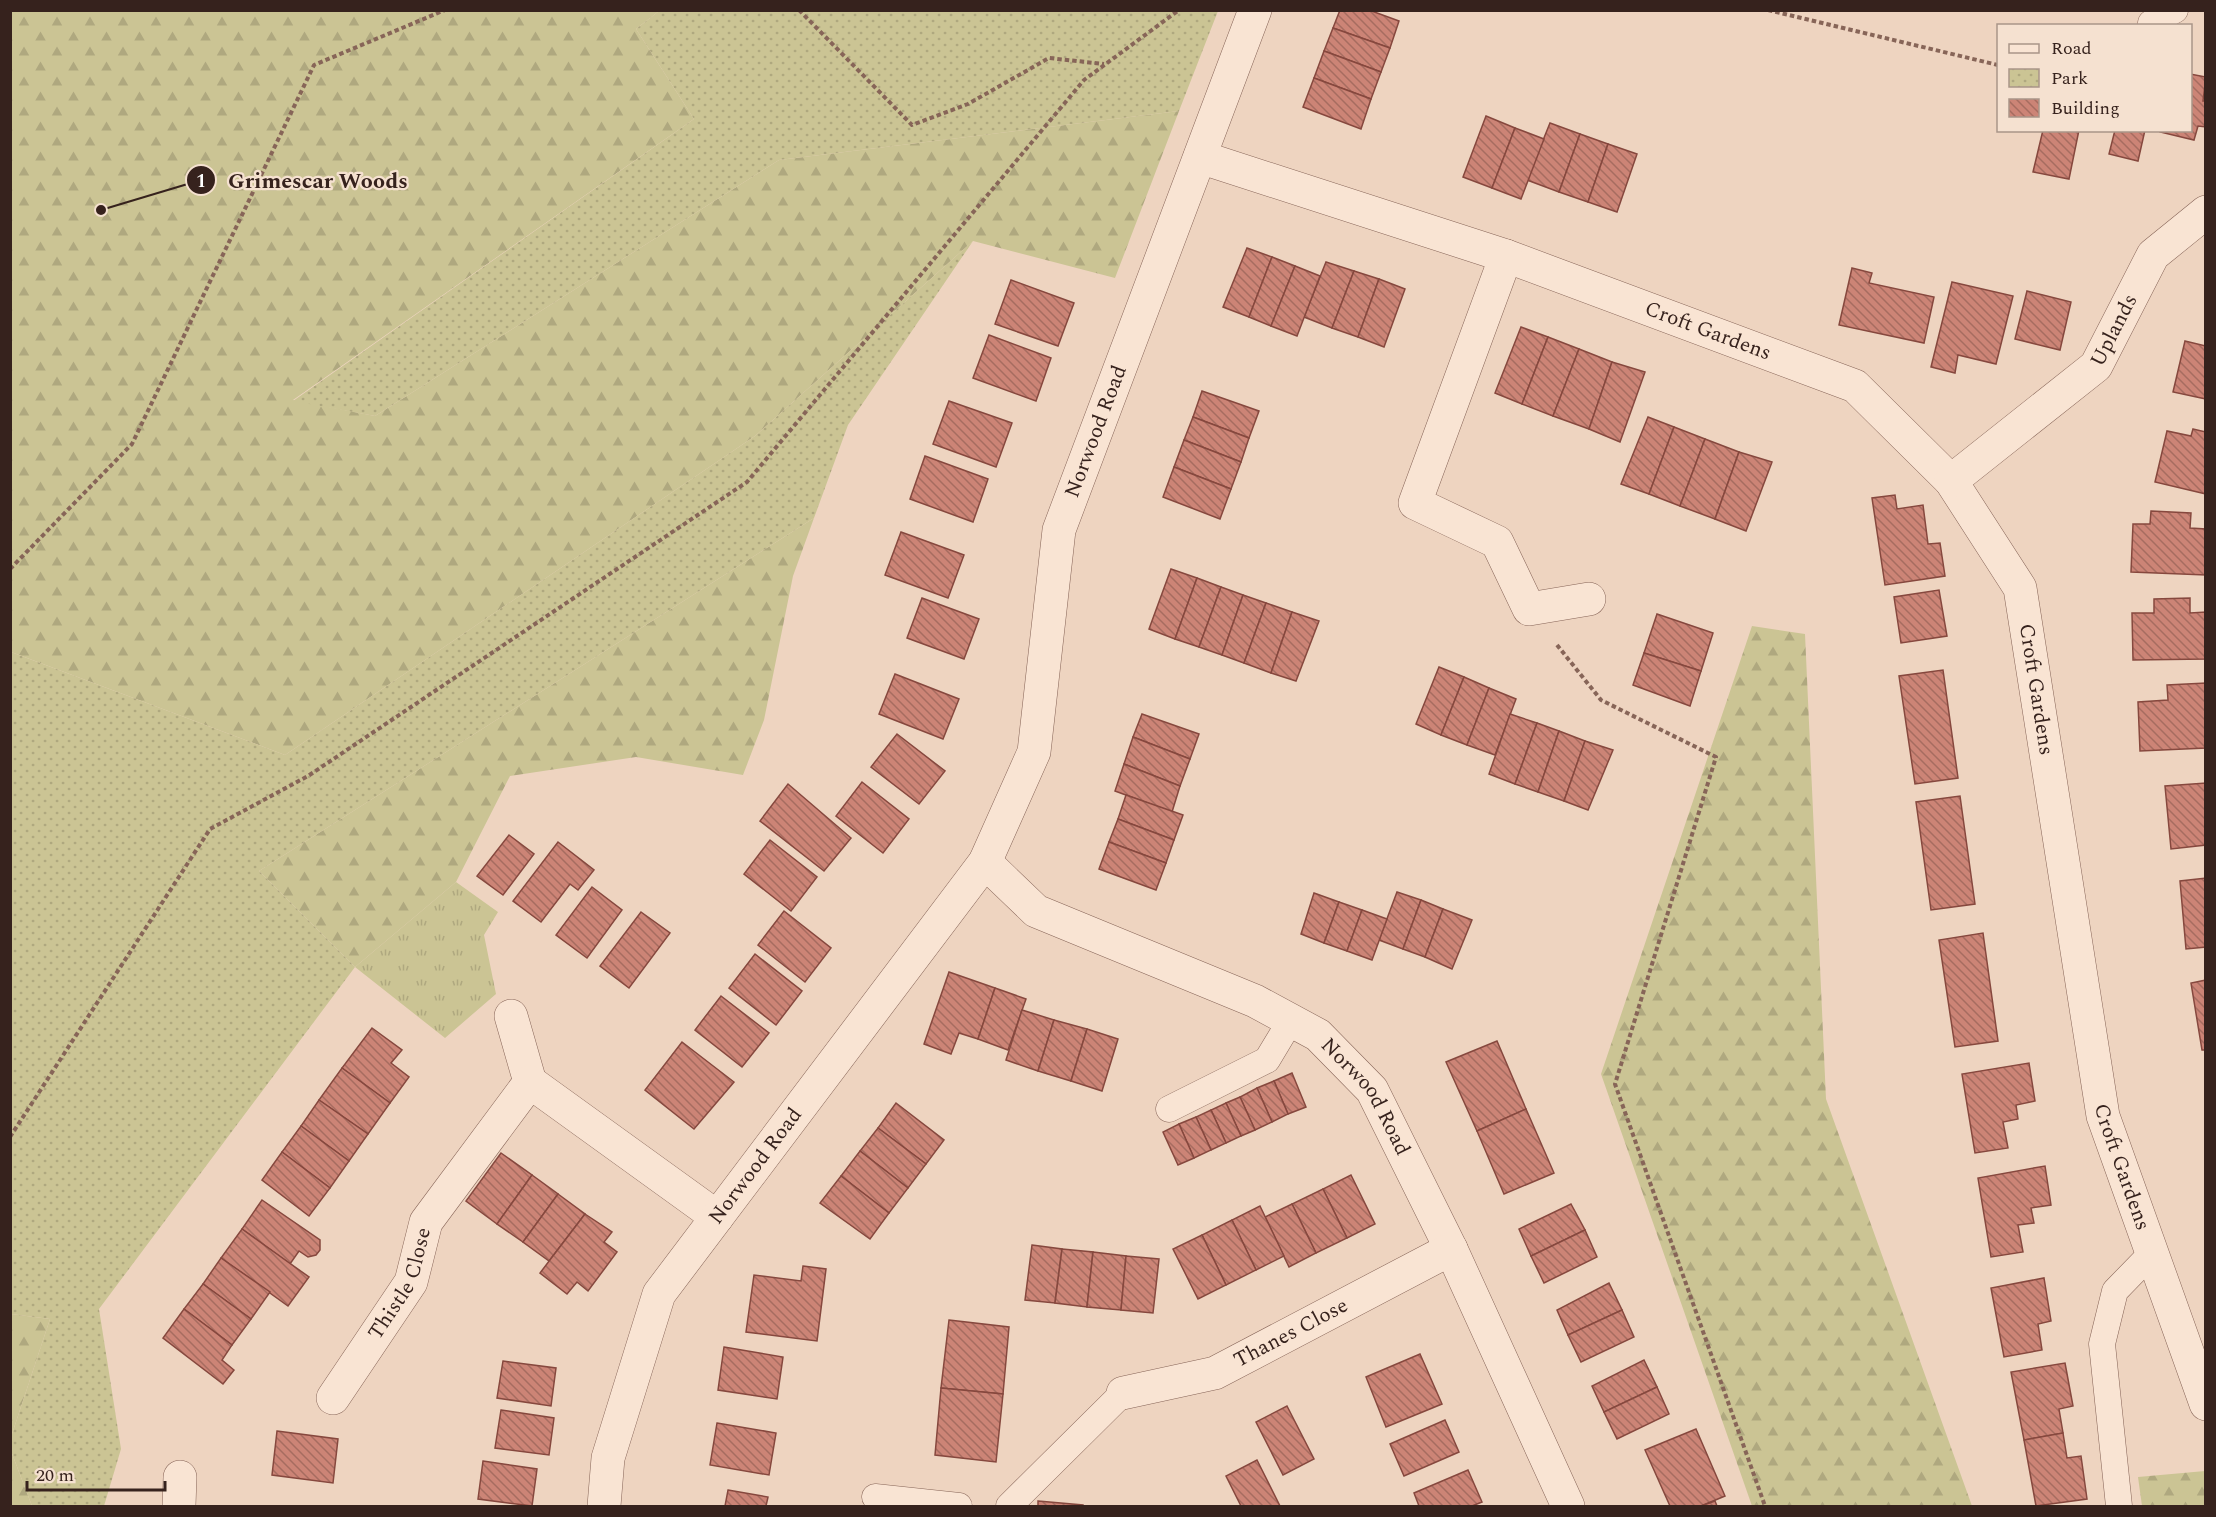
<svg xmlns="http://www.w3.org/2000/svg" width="2216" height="1517" viewBox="0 0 2216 1517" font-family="Spectral,serif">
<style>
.grass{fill:url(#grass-tufts)}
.forest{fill:url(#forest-firs)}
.park{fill:url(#park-dots)}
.building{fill:url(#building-back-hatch);stroke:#86483e;stroke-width:1.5}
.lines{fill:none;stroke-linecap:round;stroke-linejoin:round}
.service-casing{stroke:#876558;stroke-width:27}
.minor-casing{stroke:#876558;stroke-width:34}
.path{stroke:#876558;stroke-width:4;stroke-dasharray:4.5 3;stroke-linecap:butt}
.service{stroke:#f9e4d3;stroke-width:26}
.minor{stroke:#f9e4d3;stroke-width:33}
.labels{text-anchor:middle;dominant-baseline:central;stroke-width:4.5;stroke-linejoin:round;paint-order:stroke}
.street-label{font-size:21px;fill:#36221d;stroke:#f5e1d0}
.leader{fill:none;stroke:#36221d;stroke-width:2}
.callout-dot{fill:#36221d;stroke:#f5e1d0;stroke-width:2}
.mark-label{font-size:18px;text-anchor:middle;font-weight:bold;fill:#fff}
.callout-label{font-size:22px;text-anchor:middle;font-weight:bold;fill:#36221d;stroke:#f5e1d0;stroke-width:4.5;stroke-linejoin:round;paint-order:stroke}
</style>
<defs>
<pattern id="grass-tufts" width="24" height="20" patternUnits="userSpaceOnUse" patternTransform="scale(1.5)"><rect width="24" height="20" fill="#cbc494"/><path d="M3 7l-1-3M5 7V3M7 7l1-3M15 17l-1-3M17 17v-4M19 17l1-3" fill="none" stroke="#afa87f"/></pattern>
<pattern id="forest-firs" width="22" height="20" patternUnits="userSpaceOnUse" patternTransform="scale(1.5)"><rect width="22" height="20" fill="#cbc494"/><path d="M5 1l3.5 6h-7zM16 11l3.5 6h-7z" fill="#afa87f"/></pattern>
<pattern id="park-dots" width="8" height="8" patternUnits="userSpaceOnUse" patternTransform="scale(1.5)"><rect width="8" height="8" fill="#cbc494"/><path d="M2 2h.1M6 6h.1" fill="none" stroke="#afa87f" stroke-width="1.8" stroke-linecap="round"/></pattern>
<pattern id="building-back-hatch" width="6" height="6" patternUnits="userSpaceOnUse" patternTransform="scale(1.5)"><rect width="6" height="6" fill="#cc8476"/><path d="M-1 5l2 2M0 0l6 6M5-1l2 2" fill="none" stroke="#a66c60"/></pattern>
</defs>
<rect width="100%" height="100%" fill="#eed4c0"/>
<!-- grass -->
<polygon class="grass" points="456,882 498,912 484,935 496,994 445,1038 355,967"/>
<!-- forest -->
<g class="forest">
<polygon points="10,11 659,11 636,29 694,119 293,400 375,416 779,160 1179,111 1115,278 973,241 755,436 285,755 11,652"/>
<polygon points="814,518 793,576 764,720 743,775 636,757 510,776 456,882 355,967 259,871"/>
<polygon points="1752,626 1805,634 1826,1099 1972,1506 1752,1506 1601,1074"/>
<polygon points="11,1314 50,1319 11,1437"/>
<polygon points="10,1451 11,1451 32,1506 11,1506"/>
<polygon points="2205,1471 2205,1506 2142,1506 2138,1477"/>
</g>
<!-- park -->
<g class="park">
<polygon points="659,11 659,10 1218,11 1179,111 779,160 375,416 293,401 694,119 636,29"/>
<polygon points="973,241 848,425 814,518 259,871 355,967 99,1309 121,1449 104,1506 32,1506 11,1451 11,1437 50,1319 11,1314 11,652 285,755 755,436"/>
</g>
<!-- building -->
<g class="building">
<polygon points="1340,10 1369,10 1399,21 1390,48 1333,28"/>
<polygon points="1333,28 1390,48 1381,72 1324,51"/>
<polygon points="1324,51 1381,72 1371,99 1314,78"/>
<polygon points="2190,74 2206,77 2203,101 2206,101 2206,127 2198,126 2194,140 2160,132 2160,130 2190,130"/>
<polygon points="1314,78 1371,99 1361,129 1303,107"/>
<polygon points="1486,116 1515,128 1492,188 1463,177"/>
<polygon points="1550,123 1580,134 1559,192 1527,180"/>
<polygon points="1515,128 1544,139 1521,199 1492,188"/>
<polygon points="2043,130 2079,130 2069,179 2033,172"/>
<polygon points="2115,130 2145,130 2138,161 2109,154"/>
<polygon points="1580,134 1608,144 1588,202 1559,192"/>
<polygon points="1608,144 1637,154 1617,212 1588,202"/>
<polygon points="1247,248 1272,257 1249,317 1223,307"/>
<polygon points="1272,257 1295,266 1271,326 1249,317"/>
<polygon points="1326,262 1354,271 1332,328 1304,317"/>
<polygon points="1295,266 1320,276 1297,336 1271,326"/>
<polygon points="1852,268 1872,273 1869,283 1934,297 1924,343 1839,325"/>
<polygon points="1354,271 1379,279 1358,337 1332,328"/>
<polygon points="1379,279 1405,289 1384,347 1358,337"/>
<polygon points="1011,280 1074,303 1058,346 995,324"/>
<polygon points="1952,282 2013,296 1996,364 1958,355 1955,373 1931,367"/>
<polygon points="2027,291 2071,302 2060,350 2015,339"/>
<polygon points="1521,327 1548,337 1522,404 1495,393"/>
<polygon points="989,335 1051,358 1036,401 973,378"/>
<polygon points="1548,337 1579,349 1553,416 1522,404"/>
<polygon points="2185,341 2206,346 2206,399 2173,392"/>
<polygon points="1579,349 1612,362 1589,429 1553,416"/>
<polygon points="1612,362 1645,372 1620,442 1589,429"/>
<polygon points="1202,391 1259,411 1249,438 1193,417"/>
<polygon points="949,401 1012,423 996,467 933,444"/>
<polygon points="1193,417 1249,438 1241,462 1184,440"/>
<polygon points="1648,417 1674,427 1649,494 1621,484"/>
<polygon points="1674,427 1705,439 1680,506 1649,494"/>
<polygon points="2193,429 2206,432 2206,494 2155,482 2167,431 2191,436"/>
<polygon points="1705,439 1739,452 1715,519 1680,506"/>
<polygon points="1184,440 1241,462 1231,489 1174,467"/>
<polygon points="1739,452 1772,462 1746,531 1715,519"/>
<polygon points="925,456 988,479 973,522 910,499"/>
<polygon points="1174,467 1231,489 1220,519 1163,497"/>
<polygon points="1895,495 1897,509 1923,505 1928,544 1940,543 1945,576 1885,585 1872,498"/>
<polygon points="2151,511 2191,513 2190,528 2206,529 2206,575 2131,572 2133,524 2150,524"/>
<polygon points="901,532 964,555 948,598 885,575"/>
<polygon points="1171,569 1197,578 1175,639 1149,629"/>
<polygon points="1197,578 1221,587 1199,647 1175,639"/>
<polygon points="1221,587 1243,595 1222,655 1199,647"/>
<polygon points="1939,590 1947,636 1901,643 1894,597"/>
<polygon points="1243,595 1266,603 1244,663 1222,655"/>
<polygon points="922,598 979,619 964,659 907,638"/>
<polygon points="2190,598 2190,613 2206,612 2206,659 2133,660 2132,613 2154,613 2154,599"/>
<polygon points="1266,603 1292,612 1271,673 1244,663"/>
<polygon points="1292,612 1319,621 1296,681 1271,673"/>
<polygon points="1657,614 1713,633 1701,671 1644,653"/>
<polygon points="1644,653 1701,671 1690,706 1633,685"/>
<polygon points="1439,667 1464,677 1441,735 1416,724"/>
<polygon points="1943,670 1958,778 1915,784 1899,676"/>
<polygon points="895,674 959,699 943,739 879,714"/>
<polygon points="1464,677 1489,688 1467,745 1441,735"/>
<polygon points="2206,683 2206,748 2140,751 2138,702 2168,700 2167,685"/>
<polygon points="1489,688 1516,699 1495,755 1467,745"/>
<polygon points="1142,714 1199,734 1190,759 1133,737"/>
<polygon points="1510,714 1537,723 1515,784 1489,774"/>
<polygon points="1537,723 1559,731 1538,792 1515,784"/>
<polygon points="1559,731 1585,741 1564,801 1538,792"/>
<polygon points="897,734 945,771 919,804 871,767"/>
<polygon points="1133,737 1190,759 1180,786 1124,764"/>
<polygon points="1585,741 1613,750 1588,810 1564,801"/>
<polygon points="1124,764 1180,786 1172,812 1115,791"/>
<polygon points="862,782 909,819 883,853 836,816"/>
<polygon points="2206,783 2206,845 2171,849 2165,786"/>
<polygon points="788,784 851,838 824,871 760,821"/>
<polygon points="1126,795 1183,815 1174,840 1118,819"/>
<polygon points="1960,796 1975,904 1931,910 1916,802"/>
<polygon points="1118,819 1174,840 1166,863 1109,842"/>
<polygon points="509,835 534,854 503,895 477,876"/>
<polygon points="770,840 817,877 791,911 744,874"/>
<polygon points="558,842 594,870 578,890 570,884 541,922 513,901"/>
<polygon points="1109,842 1166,863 1156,890 1099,869"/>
<polygon points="2206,878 2206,947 2186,949 2180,881"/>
<polygon points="592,887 622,910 587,958 556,935"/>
<polygon points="1397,892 1421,900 1403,949 1379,940"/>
<polygon points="1314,893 1339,902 1324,943 1301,934"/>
<polygon points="1421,900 1443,909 1425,957 1403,949"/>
<polygon points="1339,902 1362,910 1347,951 1324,943"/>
<polygon points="1443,909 1472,920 1452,969 1425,957"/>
<polygon points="1362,910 1387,919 1372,960 1347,951"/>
<polygon points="784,911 831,948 805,982 758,945"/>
<polygon points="641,912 670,933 629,988 600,966"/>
<polygon points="1983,933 1998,1041 1955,1047 1939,940"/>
<polygon points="755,954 802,991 776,1025 729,988"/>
<polygon points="949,972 995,988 978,1039 959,1033 951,1054 924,1044"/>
<polygon points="2206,980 2206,1050 2202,1050 2191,983"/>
<polygon points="995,988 1026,999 1008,1050 978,1039"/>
<polygon points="721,996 769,1033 742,1067 695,1030"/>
<polygon points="1022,1010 1054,1020 1038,1071 1006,1060"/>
<polygon points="1054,1020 1087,1029 1071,1081 1038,1071"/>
<polygon points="372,1028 402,1050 391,1063 409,1077 390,1103 342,1068"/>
<polygon points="1087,1029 1118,1039 1102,1091 1071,1081"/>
<polygon points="1497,1041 1526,1109 1477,1131 1446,1062"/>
<polygon points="682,1042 734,1082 694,1129 645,1090"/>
<polygon points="2029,1063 2035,1101 2016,1105 2018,1119 2003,1122 2008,1148 1975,1153 1962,1074"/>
<polygon points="342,1068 390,1103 368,1134 319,1100"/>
<polygon points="1292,1073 1306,1107 1288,1114 1274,1081"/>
<polygon points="1274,1081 1288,1114 1272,1122 1257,1088"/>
<polygon points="1257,1088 1272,1122 1255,1130 1240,1097"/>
<polygon points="1240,1097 1255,1130 1241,1136 1226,1103"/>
<polygon points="319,1100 368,1134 349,1161 301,1126"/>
<polygon points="896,1103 944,1140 926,1164 878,1128"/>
<polygon points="1226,1103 1241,1136 1226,1143 1211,1110"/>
<polygon points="1526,1109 1554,1173 1504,1194 1477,1131"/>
<polygon points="1211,1110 1226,1143 1211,1150 1196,1117"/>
<polygon points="1196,1117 1211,1150 1194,1158 1179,1124"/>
<polygon points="1179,1124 1194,1158 1178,1165 1163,1132"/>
<polygon points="301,1126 349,1161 330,1188 282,1152"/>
<polygon points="878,1128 926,1164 908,1188 860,1151"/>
<polygon points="860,1151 908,1188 889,1213 841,1176"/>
<polygon points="282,1152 330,1188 309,1216 262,1180"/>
<polygon points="501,1153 532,1175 497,1224 466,1201"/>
<polygon points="2045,1166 2051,1205 2031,1208 2034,1223 2018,1225 2023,1252 1991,1257 1978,1178"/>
<polygon points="532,1175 558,1194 523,1242 497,1224"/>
<polygon points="1351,1175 1375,1224 1347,1238 1323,1189"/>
<polygon points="841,1176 889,1213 870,1239 820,1203"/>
<polygon points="1323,1189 1347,1238 1316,1253 1292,1204"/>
<polygon points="558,1194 585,1214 549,1261 523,1242"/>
<polygon points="262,1200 320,1240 320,1250 316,1255 308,1257 299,1251 290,1264 242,1229"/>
<polygon points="1292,1204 1316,1253 1289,1267 1265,1217"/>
<polygon points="1571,1204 1585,1230 1531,1256 1519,1229"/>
<polygon points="1260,1206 1284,1256 1256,1270 1232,1220"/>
<polygon points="585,1214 612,1232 604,1242 617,1252 588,1291 577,1282 567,1294 540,1273"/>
<polygon points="1232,1220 1256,1270 1226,1285 1202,1235"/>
<polygon points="242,1229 309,1277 288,1306 221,1258"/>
<polygon points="1585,1230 1597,1257 1544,1283 1531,1256"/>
<polygon points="1202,1235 1226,1285 1198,1299 1173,1249"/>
<polygon points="1032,1245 1062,1249 1055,1303 1025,1300"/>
<polygon points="1062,1249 1093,1252 1087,1307 1055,1303"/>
<polygon points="1093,1252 1126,1256 1121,1310 1087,1307"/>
<polygon points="1126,1256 1159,1259 1153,1313 1121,1310"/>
<polygon points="221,1258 270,1292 251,1319 203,1284"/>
<polygon points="803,1266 826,1269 817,1341 746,1332 754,1275 801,1281"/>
<polygon points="2044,1278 2051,1321 2038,1324 2042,1350 2004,1357 1991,1288"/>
<polygon points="1609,1283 1622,1310 1568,1335 1557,1310"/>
<polygon points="203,1284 251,1319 232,1345 184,1309"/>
<polygon points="184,1309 232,1345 222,1360 234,1370 223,1384 163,1338"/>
<polygon points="1622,1310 1634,1337 1581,1362 1568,1335"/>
<polygon points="949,1320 1009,1327 1003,1394 941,1388"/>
<polygon points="724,1347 783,1357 777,1399 718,1390"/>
<polygon points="1420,1354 1442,1404 1386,1427 1366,1377"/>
<polygon points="1644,1360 1657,1387 1604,1412 1592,1386"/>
<polygon points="503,1361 556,1368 551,1406 497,1398"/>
<polygon points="2065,1363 2073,1406 2059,1409 2063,1433 2024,1440 2011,1372"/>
<polygon points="1657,1387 1669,1414 1617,1439 1604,1412"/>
<polygon points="941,1388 1003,1394 996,1462 935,1455"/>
<polygon points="1287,1406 1314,1459 1283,1475 1256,1422"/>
<polygon points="501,1410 554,1418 549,1455 495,1448"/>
<polygon points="1445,1420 1459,1452 1404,1476 1390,1444"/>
<polygon points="717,1423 776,1433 769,1475 710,1465"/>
<polygon points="1696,1429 1725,1496 1701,1506 1670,1506 1645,1450"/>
<polygon points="277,1431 338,1439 333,1483 272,1475"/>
<polygon points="2063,1433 2067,1458 2081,1456 2087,1499 2036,1506 2024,1440"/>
<polygon points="1257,1460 1280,1506 1241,1506 1226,1476"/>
<polygon points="483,1461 537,1469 532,1506 478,1499"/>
<polygon points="1468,1470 1482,1502 1472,1506 1419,1506 1414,1493"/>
<polygon points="728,1490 768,1497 766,1506 725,1506"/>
<polygon points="1038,1501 1083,1505 1083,1506 1038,1506"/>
<polygon points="1715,1501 1717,1506 1701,1506"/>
</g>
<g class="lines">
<defs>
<g id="service">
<polyline points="2151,23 2175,10"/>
<polyline points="1169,1109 1267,1060 1291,1020"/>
<polyline points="875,1497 959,1506"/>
<polyline points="1009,1506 1123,1393"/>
<polyline points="2119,1506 2102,1344 2115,1291 2152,1253"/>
</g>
<g id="minor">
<path id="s1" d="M1200 157 1506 256 1855 386 1951 481 2020 588 2103 1116 2206 1404"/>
<polyline points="1506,256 1415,503 1497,542 1529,609 1589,599"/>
<path id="s2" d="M1951 481 2096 366 2153 255 2206 212"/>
<path id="s3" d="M985 862 1036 911 1255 1001 1318 1035 1372 1090 1451 1249 1568 1506"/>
<polyline points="511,1016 530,1082"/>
<path id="s4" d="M1123 1393 1215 1373 1451 1249"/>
<path id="s5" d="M333 1398 411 1282 426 1222 530 1082 717 1217"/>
<polyline points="179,1506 180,1477"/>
<path id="s6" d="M604 1506 608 1458 659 1294 985 862 1034 752 1059 530 1255 10"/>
</g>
</defs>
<!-- service casing -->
<use href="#service" class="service-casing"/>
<!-- minor casing -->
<use href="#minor" class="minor-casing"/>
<!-- path -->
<g class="path">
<polyline points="799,10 912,125 968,104 1049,58 1104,64"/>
<polyline points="1768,10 1998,65"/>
<polyline points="10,569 132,444 314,65 445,10"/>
<polyline points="1557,645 1601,700 1716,757 1615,1084 1765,1506"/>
<polyline points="10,1137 210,829 308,776 747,482 1084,80 1179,10"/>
</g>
<!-- service -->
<use href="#service" class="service"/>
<!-- minor -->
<use href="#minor" class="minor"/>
</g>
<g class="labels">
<!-- street labels -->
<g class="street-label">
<text stroke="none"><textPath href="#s2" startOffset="225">Uplands</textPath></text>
<text stroke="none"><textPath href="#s1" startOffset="537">Croft Gardens</textPath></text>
<text stroke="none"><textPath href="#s6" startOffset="1210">Norwood Road</textPath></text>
<text stroke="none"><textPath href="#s1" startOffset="1059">Croft Gardens</textPath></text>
<text stroke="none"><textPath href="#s3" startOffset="458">Norwood Road</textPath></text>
<text stroke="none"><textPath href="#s6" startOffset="380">Norwood Road</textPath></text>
<text stroke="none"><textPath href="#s1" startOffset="1545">Croft Gardens</textPath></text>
<text stroke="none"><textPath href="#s5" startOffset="134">Thistle Close</textPath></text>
<text stroke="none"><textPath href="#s4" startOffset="180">Thanes Close</textPath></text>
</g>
</g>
<!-- callouts -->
<path class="leader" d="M101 210L201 180"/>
<g class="callout-dot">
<circle cx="101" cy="210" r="6"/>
<circle cx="201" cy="180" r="15"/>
</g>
<g class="mark-label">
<text x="201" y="187">1</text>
</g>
<g class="callout-label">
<text x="318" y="188">Grimescar Woods</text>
</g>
<!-- border -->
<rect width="2216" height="1517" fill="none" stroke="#36221d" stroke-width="24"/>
<!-- legend -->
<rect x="1997" y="24" width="195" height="108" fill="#f5e1d0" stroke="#a99588" stroke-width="1.5"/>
<rect x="2009" y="44" width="30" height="9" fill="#f9e4d3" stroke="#a99588" stroke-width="1.5"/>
<text x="2051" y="54" font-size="18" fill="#36221d">Road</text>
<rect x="2009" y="69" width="30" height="18" fill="url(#park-dots)" stroke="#a99588" stroke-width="1.5"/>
<text x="2051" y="84" font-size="18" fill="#36221d">Park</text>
<rect x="2009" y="99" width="30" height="18" fill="url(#building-back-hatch)" stroke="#a99588" stroke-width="1.5"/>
<text x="2051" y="114" font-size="18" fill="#36221d">Building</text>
<!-- scale -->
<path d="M27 1481v9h138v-9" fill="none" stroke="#36221d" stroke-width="3"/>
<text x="36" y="1481" font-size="18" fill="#36221d" stroke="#f5e1d0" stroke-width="4.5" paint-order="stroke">20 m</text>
</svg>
